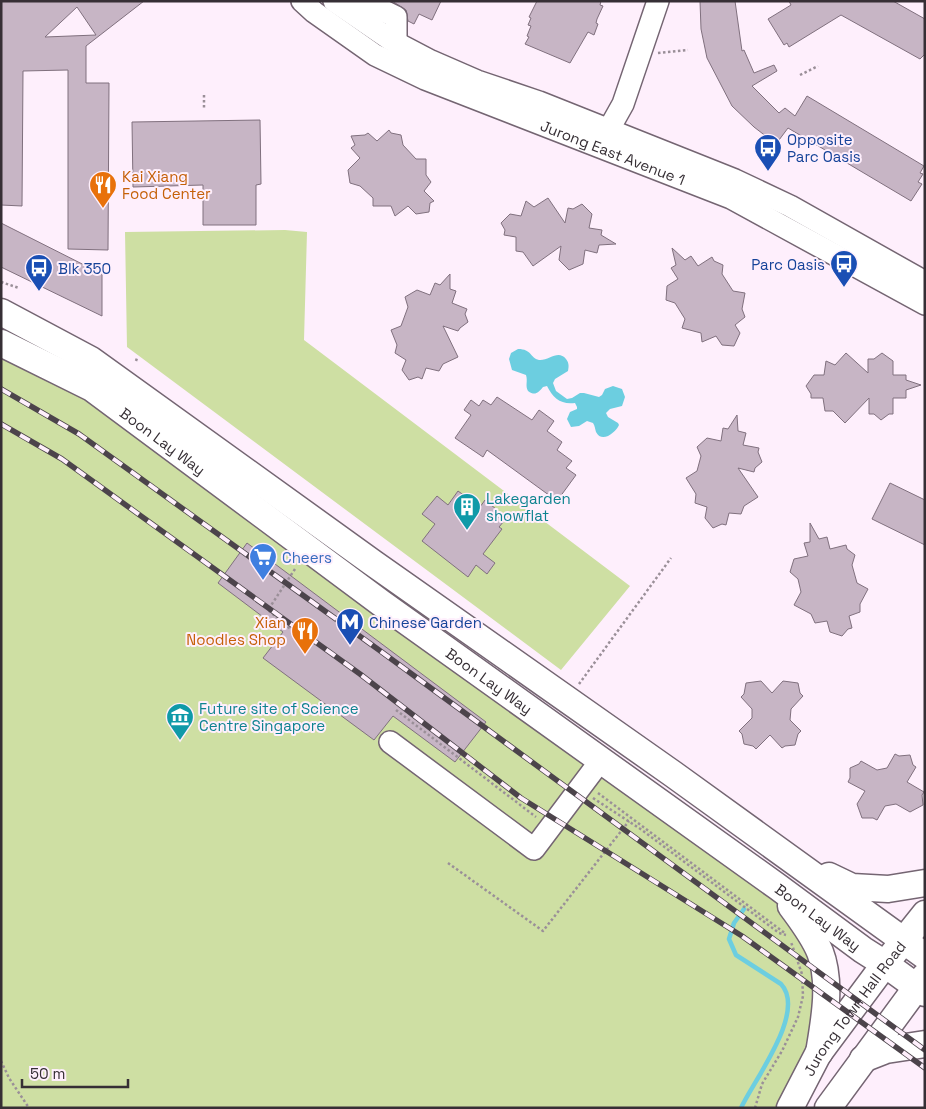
<svg xmlns="http://www.w3.org/2000/svg" width="926" height="1109" viewBox="0 0 926 1109" font-family="'Space Grotesk',sans-serif">
<style>
.green{fill:#cedfa3}
.water{fill:#6ccee0}
.lines{fill:none;stroke-linecap:round;stroke-linejoin:round}
.stream{stroke:#6ccee0;stroke-width:4.5}
.building{fill:#c7b5c5;stroke:#80707e;fill-rule:evenodd}
.minor-casing{stroke:#746572;stroke-width:24}
.major-casing{stroke:#746572;stroke-width:29}
.path{stroke:#9a8f98;stroke-width:2.5;stroke-dasharray:2.5 2.5;stroke-linecap:butt}
.minor{stroke:#fff;stroke-width:21}
.major{stroke:#fff;stroke-width:26}
.rail-casing{stroke:#4c444b;stroke-width:5.5}
.rail{stroke:#feeffc;stroke-width:4;stroke-dasharray:11;stroke-linecap:butt}
.labels{text-anchor:middle;dominant-baseline:central;stroke-width:4;stroke-linejoin:round;paint-order:stroke}
.transit-label{font-size:15px;fill:#164399;stroke:#feeffc;text-anchor:start}
.street-label{font-size:15px;fill:#362f35;stroke:#feeffc}
.food-label{font-size:15px;fill:#c56008;stroke:#feeffc;text-anchor:start}
.culture-label{font-size:15px;fill:#0d838f;stroke:#feeffc;text-anchor:start}
.shop-label{font-size:15px;fill:#366cbe;stroke:#feeffc;text-anchor:start}
</style>
<rect width="100%" height="100%" fill="#feeffc"/>
<!-- green -->
<g class="green">
<polygon points="285,230 307,232 304,340 630,586 561,670 127,347 125,232"/>
<polygon points="1,343 92,388 778,887 826,994 790,1108 1,1108"/>
</g>
<!-- water -->
<path class="water" d="M518 349C532 349 530 358 539 360 549 361 558 349 566 359 569 363 569 366 568 371L555 379 553 383 556 391 567 399 572 398 580 393H584L599 397 602 395 605 389 613 386 622 389 625 397 622 406 610 409 606 413 608 417 618 423 619 425C616 432 602 444 596 432 595 429 595 426 593 423L587 421 579 426 571 427 567 419 570 412 577 409V407L575 403C561 405 553 398 547 386L543 387C538 393 535 396 528 391 525 386 528 381 526 375L512 370 509 359 511 353Z"/>
<g class="lines">
<!-- stream -->
<path class="stream" d="M741 1108C754 1080 807 1012 781 984L736 955 729 939 734 923 744 909"/>
</g>
<!-- building -->
<g class="building">
<path d="M1 1H144L86 46V83H109L108 250 68 249V70L23 71 22 206 1 205ZM77 7 96 35 45 37Z"/>
<polygon points="392,1 441,1 432,20 419,14 414,24 408,21 406,10"/>
<polygon points="537,1 601,1 600,5 603,6 597,19 596,23 598,24 594,35 588,32 570,63 525,44 529,37 527,36 531,26 528,25 531,18 529,17"/>
<polygon points="700,1 735,1 742,51 744,50 754,73 774,65 777,71 752,86 779,113 785,108 795,116 807,96 924,166 920,173 923,174 918,182 922,184 911,201 788,128 776,144 754,127 732,106 707,58 701,29"/>
<polygon points="789,1 893,1 925,19 925,54 920,59 841,15 789,47 787,43 784,45 768,19 791,5"/>
<polygon points="260,120 261,184 256,185 256,225 203,225 203,185 133,187 132,122"/>
<polygon points="389,130 391,133 401,135 403,145 416,159 426,159 426,175 431,182 424,191 434,201 430,203 429,212 416,214 408,206 395,216 391,206 373,206 373,198 360,186 350,183 348,170 360,158 351,148 355,145 351,136 365,135 368,133 377,141"/>
<polygon points="548,198 565,223 568,208 573,209 582,204 592,214 589,228 602,230 601,235 616,244 599,245 597,253 585,250 583,264 569,270 559,260 561,246 533,266 523,252 516,251 516,237 504,235 505,230 501,223 510,214 521,216 526,201 534,207"/>
<polygon points="1,223 102,274 102,316 1,267"/>
<polygon points="672,248 685,260 691,256 698,266 712,257 714,261 723,265 722,274 733,291 745,293 742,309 745,317 735,325 740,333 734,346 722,345 716,336 702,342 701,333 682,328 685,319 675,303 666,300 667,286 678,279 671,268 676,265"/>
<polygon points="450,274 450,289 456,291 452,303 467,309 465,314 468,322 460,328 458,331 443,326 458,357 443,364 439,371 426,368 422,379 418,377 409,380 402,370 406,360 395,353 397,345 391,330 401,326 408,307 405,297 417,290 430,295 435,283 440,285"/>
<polygon points="846,353 868,373 868,359 874,359 882,353 893,361 893,375 906,375 906,380 921,385 906,390 906,398 893,398 893,414 889,414 881,420 874,414 869,414 869,398 845,423 833,411 825,411 823,398 811,398 811,394 806,386 814,375 824,375 826,361 835,365"/>
<polygon points="497,397 532,420 539,410 554,421 547,431 562,442 557,450 572,461 566,468 576,475 557,501 487,450 483,457 455,438 471,415 464,410 471,400 479,406 483,400 491,405"/>
<polygon points="737,415 738,431 746,433 743,445 759,448 758,452 762,462 755,468 754,472 738,468 758,497 744,506 741,514 729,513 726,525 722,524 713,528 705,518 707,507 695,503 696,494 686,478 697,471 701,456 697,447 707,438 721,441 723,428 728,429"/>
<polygon points="890,483 925,500 925,545 872,519"/>
<polygon points="458,491 480,507 485,500 496,509 496,516 504,521 499,527 502,529 483,554 495,563 487,574 476,565 468,577 422,541 435,524 422,514 437,496 448,505"/>
<polygon points="810,523 819,539 827,537 830,549 846,545 847,549 855,555 852,565 857,583 868,589 860,604 860,612 849,616 852,628 848,629 842,636 830,632 827,621 815,623 811,614 794,605 801,592 798,579 790,572 794,559 808,556 804,543 810,542"/>
<polygon points="247,543 486,722 455,762 393,716 374,740 263,658 283,632 218,583"/>
<polygon points="761,681 772,693 783,681 798,683 800,693 803,696 791,709 790,720 801,731 798,734 795,745 785,746 782,748 770,735 756,749 753,746 744,744 742,734 739,731 752,718 752,709 741,697 744,694 746,683"/>
<polygon points="895,754 899,756 910,755 913,765 916,767 907,782 924,792 922,795 923,805 910,812 896,804 885,806 877,820 873,818 862,818 857,804 865,791 848,782 850,778 850,768 859,764 861,761 877,770 887,768"/>
</g>
<g class="lines">
<defs>
<g id="minor">
<path id="s1" d="M302 1 314 12 375 55 425 79 731 198 925 304"/>
<polyline points="334,1 391,40 431,61 477,81 539,102 735,180 790,206 925,282"/>
<polyline points="364,1 396,17 396,43"/>
<polyline points="605,141 609,129 623,104 658,1"/>
<polyline points="390,742 534,849 601,760"/>
</g>
<g id="major">
<polyline points="1,312 91,360 373,563 673,774 925,956"/>
<path id="s2" d="M1 343 92 388 381 603 778 887 863 950 885 964 925 993"/>
<polyline points="829,876 852,887 888,889 925,883"/>
<path d="M791 906C802 921 813 935 820 952 832 983 824 1022 819 1053"/>
<polyline points="863,1059 886,1050 925,1044"/>
<path id="s3" d="M790 1108 818 1054 885 964 925 914"/>
<polyline points="828,1108 925,976"/>
</g>
</defs>
<!-- minor casing -->
<use href="#minor" class="minor-casing"/>
<!-- major casing -->
<use href="#major" class="major-casing"/>
<!-- path -->
<g class="path">
<polyline points="658,53 688,50"/>
<polyline points="800,75 818,66"/>
<polyline points="204,95 204,109"/>
<polyline points="1,282 19,288"/>
<polyline points="136,361 137,358"/>
<polyline points="295,569 268,610 300,637"/>
<polyline points="579,684 671,558"/>
<polyline points="396,710 536,817"/>
<polyline points="598,793 786,934"/>
<polyline points="593,798 642,830 779,933 786,935"/>
<polyline points="448,863 543,931 629,821"/>
<polyline points="1,1061 9,1078 29,1108"/>
<polyline points="755,1108 762,1084 782,1051 798,1017 803,996 802,974 791,942"/>
</g>
<!-- minor -->
<use href="#minor" class="minor"/>
<!-- major -->
<use href="#major" class="major"/>
<defs>
<g id="rail">
<polyline points="1,389 79,434 379,650 925,1050"/>
<polyline points="1,424 62,459 360,674 521,798 742,936 925,1068"/>
</g>
</defs>
<!-- rail casing -->
<use href="#rail" class="rail-casing"/>
<!-- rail -->
<use href="#rail" class="rail"/>
</g>
<!-- icons -->
<defs>
<symbol id="bus-pin" viewBox="-11 -11 22 30"><path d="M0 17L-7.5 6A9.5 9.5 0 1 1 7.5 6Z" fill="#1a4fb4" stroke="#feeffc"/><path d="M-5-6H5V4H4V6H2V4H-2V6H-4V4H-5ZM-3.5-4V0h7V-4ZM-3.5 1.2v1.5H-2V1.2ZM2 1.2v1.5H3.5V1.2Z" fill="#fff"/></symbol>
<symbol id="restaurant-pin" viewBox="-11 -11 22 30"><path d="M0 17L-7.5 6A9.5 9.5 0 1 1 7.5 6Z" fill="#e8710a" stroke="#feeffc"/><path d="M-5-6h1v4h1v-4h1v4h1v-4h1v5L-1.5 .5V6h-2V.5L-5-1ZM5-6V6H3V1.5H1.5Q1.5-4 5-6Z" fill="#fff"/></symbol>
<symbol id="building-pin" viewBox="-11 -11 22 30"><path d="M0 17L-7.5 6A9.5 9.5 0 1 1 7.5 6Z" fill="#0f9aa8" stroke="#feeffc"/><path d="M-4-6H4V6H1V3H-1V6H-4ZM-2.5-4.3h1.7v1.8h-1.7ZM.8-4.3h1.7v1.8H.8ZM-2.5-1h1.7V.8h-1.7ZM.8-1h1.7V.8H.8Z" fill="#fff"/></symbol>
<symbol id="supermarket-pin" viewBox="-11 -11 22 30"><path d="M0 17L-7.5 6A9.5 9.5 0 1 1 7.5 6Z" fill="#3f7fe0" stroke="#feeffc"/><path d="M-6-5.5h2.5l.6 2H6L4.5 2H-2.5L-4.4-4H-6ZM-1.5 3.2a1.3 1.3 0 1 0 .1 0ZM3 3.2a1.3 1.3 0 1 0 .1 0Z" fill="#fff"/></symbol>
<symbol id="metro-pin" viewBox="-11 -11 22 30"><path d="M0 17L-7.5 6A9.5 9.5 0 1 1 7.5 6Z" fill="#1a4fb4" stroke="#feeffc"/><path d="M-5.5 5V-5H-3L0 0L3-5H5.5V5H3V-.5L0 4L-3-.5V5Z" fill="#fff"/></symbol>
<symbol id="museum-pin" viewBox="-11 -11 22 30"><path d="M0 17L-7.5 6A9.5 9.5 0 1 1 7.5 6Z" fill="#0f9aa8" stroke="#feeffc"/><path d="M0-6L6-3V-2H-6V-3ZM-5-1h2V3h-2ZM-1-1h2V3h-2ZM3-1h2V3H3ZM-6 4H6V6H-6Z" fill="#fff"/></symbol>
</defs>
<g fill-rule="evenodd">
<use href="#bus-pin" x="752" y="132" width="32" height="43"/>
<use href="#restaurant-pin" x="87" y="169" width="32" height="43"/>
<use href="#bus-pin" x="828" y="248" width="32" height="43"/>
<use href="#bus-pin" x="23" y="252" width="32" height="43"/>
<use href="#building-pin" x="451" y="491" width="32" height="43"/>
<use href="#supermarket-pin" x="247" y="541" width="32" height="43"/>
<use href="#metro-pin" x="334" y="606" width="32" height="43"/>
<use href="#restaurant-pin" x="289" y="615" width="32" height="43"/>
<use href="#museum-pin" x="164" y="701" width="32" height="43"/>
</g>
<g class="labels">
<!-- transit labels -->
<g class="transit-label">
<text x="787" y="139">Opposite<tspan x="787" dy="17">Parc Oasis</tspan></text>
<text x="825" y="264" text-anchor="end">Parc Oasis</text>
<text x="58" y="268">Blk 350</text>
<text x="369" y="622">Chinese Garden</text>
</g>
<!-- street labels -->
<g class="street-label">
<text stroke="none"><textPath href="#s1" startOffset="348">Jurong East Avenue 1</textPath></text>
<text stroke="none"><textPath href="#s2" startOffset="190">Boon Lay Way</textPath></text>
<text stroke="none"><textPath href="#s2" startOffset="595">Boon Lay Way</textPath></text>
<text stroke="none"><textPath href="#s2" startOffset="1000">Boon Lay Way</textPath></text>
<text stroke="none"><textPath href="#s3" startOffset="119">Jurong Town Hall Road</textPath></text>
</g>
<!-- food labels -->
<g class="food-label">
<text x="122" y="176">Kai Xiang<tspan x="122" dy="17">Food Center</tspan></text>
<text x="286" y="622" text-anchor="end">Xian<tspan x="286" dy="17">Noodles Shop</tspan></text>
</g>
<!-- culture labels -->
<g class="culture-label">
<text x="486" y="498">Lakegarden<tspan x="486" dy="17">showflat</tspan></text>
<text x="199" y="708">Future site of Science<tspan x="199" dy="17">Centre Singapore</tspan></text>
</g>
<!-- shop labels -->
<g class="shop-label">
<text x="282" y="557">Cheers</text>
</g>
</g>
<!-- border -->
<rect width="926" height="1109" fill="none" stroke="#362f35" stroke-width="5"/>
<!-- scale -->
<path d="M22 1079v8h106v-8" fill="none" stroke="#362f35" stroke-width="2.5"/>
<text x="30" y="1079" font-size="15" fill="#362f35" stroke="#feeffc" stroke-width="4" paint-order="stroke">50 m</text>
</svg>
